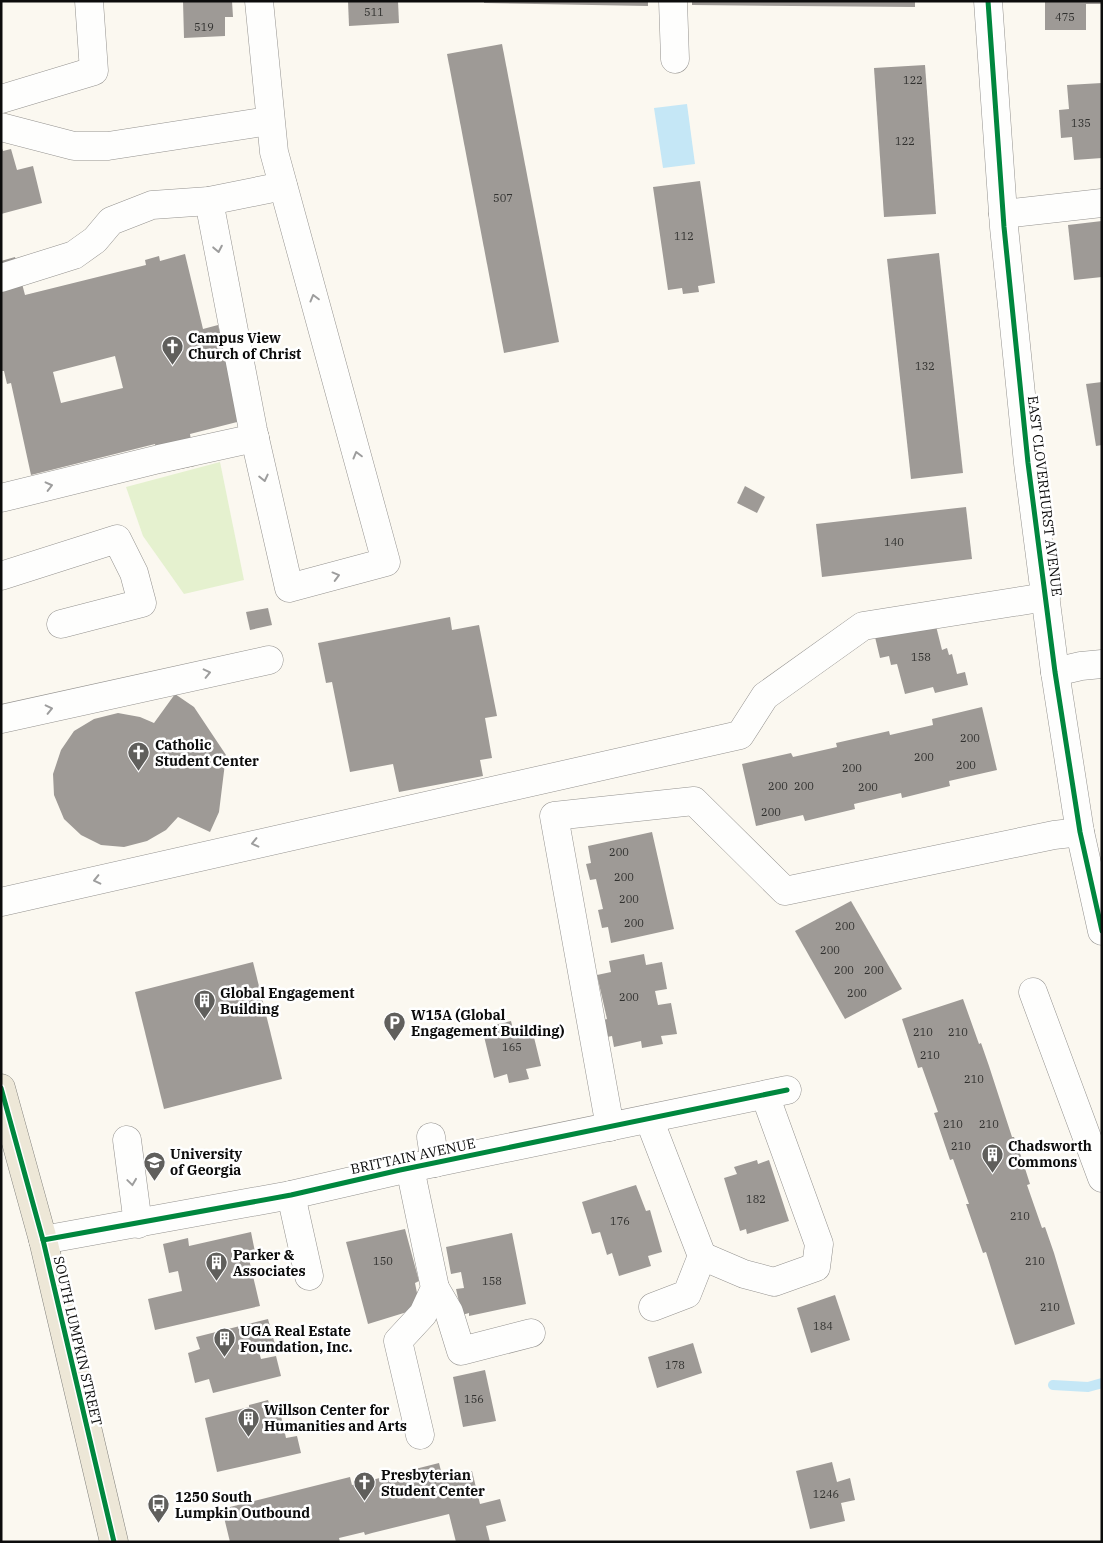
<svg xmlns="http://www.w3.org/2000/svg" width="1103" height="1543" viewBox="0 0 1103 1543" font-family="'IBM Plex Serif',serif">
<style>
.green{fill:#e5f1cf}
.water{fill:#c5e7f6}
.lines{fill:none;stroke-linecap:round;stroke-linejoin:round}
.stream{stroke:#c5e7f6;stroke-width:10}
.building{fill:#9e9a96;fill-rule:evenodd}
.minor-casing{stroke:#94928f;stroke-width:29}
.major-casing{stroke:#81807c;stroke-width:29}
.minor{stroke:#fefefd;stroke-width:28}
.major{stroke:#ede7d7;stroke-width:28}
.cycleway-casing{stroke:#fff;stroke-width:8}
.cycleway{stroke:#00873e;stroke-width:5}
.oneway{stroke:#9d9d9d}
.labels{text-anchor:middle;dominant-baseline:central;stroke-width:5;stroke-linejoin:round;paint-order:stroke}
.number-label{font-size:11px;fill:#30302e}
.poi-label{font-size:14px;font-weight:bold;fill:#0c0c0c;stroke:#fff;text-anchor:start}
.street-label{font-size:14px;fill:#0c0c0c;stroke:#fff}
</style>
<rect width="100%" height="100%" fill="#fbf8f0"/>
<!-- green -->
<polygon class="green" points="220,462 244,580 184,594 143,536 126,487"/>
<!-- water -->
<polygon class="water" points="687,104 695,164 663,168 654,108"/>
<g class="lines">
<!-- stream -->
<polyline class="stream" points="1053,1385 1088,1387 1102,1383"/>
</g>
<!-- building -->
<g class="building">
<polygon points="183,1 232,1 233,17 225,17 225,36 184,38"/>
<polygon points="348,1 398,1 399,23 349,26"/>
<polygon points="484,1 648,1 648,6 484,3"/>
<polygon points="692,1 915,1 915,7 692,5"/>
<polygon points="1045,1 1102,1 1102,4 1086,4 1086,30 1045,30"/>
<polygon points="502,44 559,342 504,353 447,54"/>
<polygon points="925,65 936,214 884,217 874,68"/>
<polygon points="1102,83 1102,158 1074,160 1072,137 1061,138 1059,110 1069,109 1067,85"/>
<polygon points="1,146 3,151 11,149 17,170 33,166 42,203 1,214"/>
<polygon points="700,181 715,283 698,286 699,292 683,294 682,288 668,290 653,187"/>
<polygon points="1102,221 1102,277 1074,280 1068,225"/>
<polygon points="939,253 963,473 911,479 887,259"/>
<path d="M185 254 203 329 218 325 241 421 190 434 195 466 161 473 155 444 31 475 11 383 7 384 4 371H1V261L15 257 25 295 146 265 145 260 159 256 160 261ZM115 356 123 388 61 403 53 372Z"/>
<polygon points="1102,382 1102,445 1096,446 1086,384"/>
<polygon points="745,486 765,497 757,513 737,503"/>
<polygon points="966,507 972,559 822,577 816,524"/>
<polygon points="268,608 272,625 250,630 246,612"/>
<polygon points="450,617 452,630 479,625 497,716 485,718 492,758 480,760 483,776 399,792 393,764 350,772 332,682 326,683 318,643"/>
<polygon points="935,622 942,650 947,648 949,655 952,654 957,674 965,672 968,685 935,693 933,687 905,694 897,664 891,665 889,656 880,658 875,637"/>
<polygon points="175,694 194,707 226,755 219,812 210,832 178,817 166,830 147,841 124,847 101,845 81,835 64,819 54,795 53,774 61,750 74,731 94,719 118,713 140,717 154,723"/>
<polygon points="982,707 997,770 949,781 950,786 902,798 901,793 854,804 855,809 805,821 803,815 756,826 742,764 791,753 793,757 837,747 836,743 889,731 890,735 933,725 932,719"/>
<polygon points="652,832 674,929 611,943 608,927 602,928 598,910 603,909 596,879 590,880 586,864 591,863 588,846"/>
<polygon points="851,901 902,989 845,1019 795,931"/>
<polygon points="644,954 646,965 662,962 667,989 655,991 658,1005 671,1003 677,1034 661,1036 663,1044 642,1048 641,1041 614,1047 612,1036 607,1037 604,1020 607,1019 597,975 611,972 609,961"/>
<polygon points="253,962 282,1079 164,1109 135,992"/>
<polygon points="963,999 979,1044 981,1043 989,1066 1012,1137 1014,1137 1021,1156 1030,1184 1027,1185 1042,1228 1045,1227 1054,1253 1075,1324 1015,1345 986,1252 983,1253 966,1204 969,1204 953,1159 950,1160 934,1113 938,1112 922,1067 918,1068 902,1019"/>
<polygon points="511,1021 513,1029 531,1025 541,1066 526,1069 529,1079 509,1083 507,1074 494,1078 482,1028"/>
<polygon points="757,1160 758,1164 769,1160 789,1221 747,1234 746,1229 740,1231 724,1178 737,1174 734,1167"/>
<polygon points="636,1185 646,1211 650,1210 662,1252 648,1256 651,1266 619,1276 612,1253 607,1255 600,1232 592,1234 582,1202"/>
<polygon points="405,1229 419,1281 415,1283 420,1308 368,1324 346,1242"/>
<polygon points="251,1232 256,1257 249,1259 260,1306 155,1330 148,1299 182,1291 178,1271 169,1273 163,1244 188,1238 189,1246"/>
<polygon points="512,1233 526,1304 469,1316 469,1313 462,1315 456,1289 464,1288 461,1272 451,1274 446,1247"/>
<polygon points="835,1295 850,1340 811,1353 797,1308"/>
<polygon points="268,1319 276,1348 259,1352 261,1359 276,1356 281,1376 213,1393 209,1379 195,1383 188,1353 200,1349 196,1337"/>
<polygon points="693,1343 702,1373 657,1388 648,1357"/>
<polygon points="485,1370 496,1421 463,1427 453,1377"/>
<polygon points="268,1400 270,1406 282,1402 284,1410 280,1411 286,1438 297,1436 301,1453 217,1472 205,1418 249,1407 249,1405"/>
<polygon points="832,1462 837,1482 850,1478 855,1500 841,1503 845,1521 810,1529 796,1471"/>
<polygon points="439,1463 443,1479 472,1471 480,1504 500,1499 506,1521 486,1526 490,1542 456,1542 449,1514 372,1533 365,1535 364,1532 339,1538 340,1542 230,1542 222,1509 350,1477 352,1485"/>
</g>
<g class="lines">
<defs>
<g id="minor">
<polyline points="673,1 675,59"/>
<polyline points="988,1 1004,227 1028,463 1055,672 1080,832 1102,931"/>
<polyline points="1,99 94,71 89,1"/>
<polyline points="1,127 74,146 108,146 269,121"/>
<polyline points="209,201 253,430 289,588 386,562 274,152 259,1"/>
<polyline points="1003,214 1102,203"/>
<polyline points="1,278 74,255 95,240 111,221 152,205 209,201 283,186"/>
<polyline points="1,498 159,459 255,438"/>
<polyline points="1,576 117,539 134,573 142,603 61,624"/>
<polyline points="1055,672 1081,666 1102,664"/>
<polyline points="1,719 269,660"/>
<polyline points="1,902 740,735 765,696 863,626 1046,597"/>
<polyline points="1033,992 1102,1178"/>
<polyline points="649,1119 702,1256 687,1294 653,1307"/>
<polyline points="610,1127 554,816 694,801 785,891 1054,835 1080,832"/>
<polyline points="431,1137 435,1163"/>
<polyline points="127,1140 138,1224"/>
<polyline points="410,1168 435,1288 423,1314 398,1341 420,1435"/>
<polyline points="291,1195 309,1276"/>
<polyline points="43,1240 291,1195 400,1170 787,1090"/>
<polyline points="702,1256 744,1274 774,1282 816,1267 819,1244 765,1095"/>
<polyline points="435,1288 449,1312 461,1351 531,1333"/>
</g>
<polyline id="major" points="1,1088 43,1240 114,1542"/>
</defs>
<!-- minor casing -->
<use href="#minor" class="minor-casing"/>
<!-- major casing -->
<use href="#major" class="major-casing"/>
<!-- minor -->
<use href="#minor" class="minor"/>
<!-- major -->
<use href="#major" class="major"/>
<defs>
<g id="cycleway">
<polyline points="988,1 1004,227 1028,463 1055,672 1080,832 1102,931"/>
<polyline points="1,1088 43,1240 114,1542"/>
<polyline points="43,1240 291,1195 400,1170 787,1090"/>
</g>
</defs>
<!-- cycleway casing -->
<use href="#cycleway" class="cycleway-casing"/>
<!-- cycleway -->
<use href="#cycleway" class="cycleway"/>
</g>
<!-- one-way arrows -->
<defs><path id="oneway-chevron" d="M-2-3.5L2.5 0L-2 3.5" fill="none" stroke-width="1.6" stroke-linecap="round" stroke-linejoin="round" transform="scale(1.25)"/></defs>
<g class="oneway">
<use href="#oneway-chevron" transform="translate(218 249) rotate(79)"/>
<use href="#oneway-chevron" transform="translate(314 298) rotate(-105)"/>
<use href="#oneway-chevron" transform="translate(357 455) rotate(-105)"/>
<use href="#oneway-chevron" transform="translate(264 478) rotate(77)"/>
<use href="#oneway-chevron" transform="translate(49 486) rotate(-14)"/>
<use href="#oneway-chevron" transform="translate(336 576) rotate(-15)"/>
<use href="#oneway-chevron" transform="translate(207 673) rotate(-13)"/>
<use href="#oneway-chevron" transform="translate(49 709) rotate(-13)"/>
<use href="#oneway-chevron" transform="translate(255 843) rotate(167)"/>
<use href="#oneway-chevron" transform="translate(97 880) rotate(167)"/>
<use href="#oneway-chevron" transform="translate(132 1182) rotate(82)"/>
</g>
<!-- icons -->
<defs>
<symbol id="church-pin" viewBox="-11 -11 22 30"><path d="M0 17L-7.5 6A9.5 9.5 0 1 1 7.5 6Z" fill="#605f5c" stroke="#fff"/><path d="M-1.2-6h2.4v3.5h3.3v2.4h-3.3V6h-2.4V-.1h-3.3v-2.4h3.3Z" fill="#fff"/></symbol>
<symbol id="building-pin" viewBox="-11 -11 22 30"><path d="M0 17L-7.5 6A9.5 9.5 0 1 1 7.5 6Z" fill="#605f5c" stroke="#fff"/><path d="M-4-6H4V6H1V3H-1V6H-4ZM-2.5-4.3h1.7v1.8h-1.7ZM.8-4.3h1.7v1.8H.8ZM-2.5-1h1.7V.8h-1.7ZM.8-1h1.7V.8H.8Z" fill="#fff"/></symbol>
<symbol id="parking-pin" viewBox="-11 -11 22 30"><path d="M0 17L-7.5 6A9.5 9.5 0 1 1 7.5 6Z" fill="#605f5c" stroke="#fff"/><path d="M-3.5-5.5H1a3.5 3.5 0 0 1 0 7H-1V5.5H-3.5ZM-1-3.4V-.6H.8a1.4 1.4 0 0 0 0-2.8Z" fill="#fff"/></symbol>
<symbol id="university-pin" viewBox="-11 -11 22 30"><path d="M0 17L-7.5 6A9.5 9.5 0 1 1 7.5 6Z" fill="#605f5c" stroke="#fff"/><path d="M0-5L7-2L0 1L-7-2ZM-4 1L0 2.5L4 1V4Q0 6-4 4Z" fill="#fff"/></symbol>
<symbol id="bus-pin" viewBox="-11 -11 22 30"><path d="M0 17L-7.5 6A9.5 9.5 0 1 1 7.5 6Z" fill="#605f5c" stroke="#fff"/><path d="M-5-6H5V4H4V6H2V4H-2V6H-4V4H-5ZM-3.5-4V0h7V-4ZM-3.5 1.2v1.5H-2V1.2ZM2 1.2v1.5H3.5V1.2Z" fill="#fff"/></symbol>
</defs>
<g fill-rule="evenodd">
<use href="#church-pin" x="160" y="334" width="25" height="34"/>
<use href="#church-pin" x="126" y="740" width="25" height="34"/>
<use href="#building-pin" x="192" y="988" width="25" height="34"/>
<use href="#parking-pin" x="382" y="1010" width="25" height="34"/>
<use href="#building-pin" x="980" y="1142" width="25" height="34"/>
<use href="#university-pin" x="142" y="1150" width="25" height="34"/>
<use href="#building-pin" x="204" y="1250" width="25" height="34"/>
<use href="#building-pin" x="212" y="1326" width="25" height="34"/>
<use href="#building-pin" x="236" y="1406" width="25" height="34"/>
<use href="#church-pin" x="352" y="1470" width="25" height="34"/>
<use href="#bus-pin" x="146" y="1492" width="25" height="34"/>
</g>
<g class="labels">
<!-- number labels -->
<g class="number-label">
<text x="374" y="12">511</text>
<text x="1065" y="17">475</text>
<text x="204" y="27">519</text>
<text x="913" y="80">122</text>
<text x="1081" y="123">135</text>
<text x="905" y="141">122</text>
<text x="503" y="198">507</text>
<text x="684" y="236">112</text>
<text x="925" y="366">132</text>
<text x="894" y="542">140</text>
<text x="921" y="657">158</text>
<text x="970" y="738">200</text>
<text x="924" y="757">200</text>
<text x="966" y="765">200</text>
<text x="852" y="768">200</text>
<text x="778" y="786">200</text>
<text x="804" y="786">200</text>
<text x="868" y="787">200</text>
<text x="771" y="812">200</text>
<text x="619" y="852">200</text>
<text x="624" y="877">200</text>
<text x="629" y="899">200</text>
<text x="634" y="923">200</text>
<text x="845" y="926">200</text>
<text x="830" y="950">200</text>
<text x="844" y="970">200</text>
<text x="874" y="970">200</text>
<text x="857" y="993">200</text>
<text x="629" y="997">200</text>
<text x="923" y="1032">210</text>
<text x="958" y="1032">210</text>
<text x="512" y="1047">165</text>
<text x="930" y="1055">210</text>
<text x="974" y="1079">210</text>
<text x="953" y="1124">210</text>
<text x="989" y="1124">210</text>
<text x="961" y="1146">210</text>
<text x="756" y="1199">182</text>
<text x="1020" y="1216">210</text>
<text x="620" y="1221">176</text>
<text x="383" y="1261">150</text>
<text x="1035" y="1261">210</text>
<text x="492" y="1281">158</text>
<text x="1050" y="1307">210</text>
<text x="823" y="1326">184</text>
<text x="675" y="1365">178</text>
<text x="474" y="1399">156</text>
<text x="826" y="1494">1246</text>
</g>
<!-- poi labels -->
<g class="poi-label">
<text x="188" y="338">Campus View<tspan x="188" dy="16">Church of Christ</tspan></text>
<text x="155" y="745">Catholic<tspan x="155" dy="16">Student Center</tspan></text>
<text x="220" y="993">Global Engagement<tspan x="220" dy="16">Building</tspan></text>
<text x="411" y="1015">W15A (Global<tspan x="411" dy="16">Engagement Building)</tspan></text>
<text x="1008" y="1146">Chadsworth<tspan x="1008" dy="16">Commons</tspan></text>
<text x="170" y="1154">University<tspan x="170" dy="16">of Georgia</tspan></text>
<text x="233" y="1255">Parker &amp;<tspan x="233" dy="16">Associates</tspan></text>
<text x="240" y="1331">UGA Real Estate<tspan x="240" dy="16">Foundation, Inc.</tspan></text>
<text x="264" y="1410">Willson Center for<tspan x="264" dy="16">Humanities and Arts</tspan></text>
<text x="381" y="1475">Presbyterian<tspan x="381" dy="16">Student Center</tspan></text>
<text x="175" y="1497">1250 South<tspan x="175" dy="16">Lumpkin Outbound</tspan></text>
</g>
<!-- street labels -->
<g class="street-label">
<text transform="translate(1045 496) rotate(83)">EAST CLOVERHURST AVENUE</text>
<text transform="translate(413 1156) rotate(-12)">BRITTAIN AVENUE</text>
<text transform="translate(78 1341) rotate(77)">SOUTH LUMPKIN STREET</text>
</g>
</g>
<!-- border -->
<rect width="1103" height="1543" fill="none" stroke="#0c0c0c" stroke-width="5"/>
</svg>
